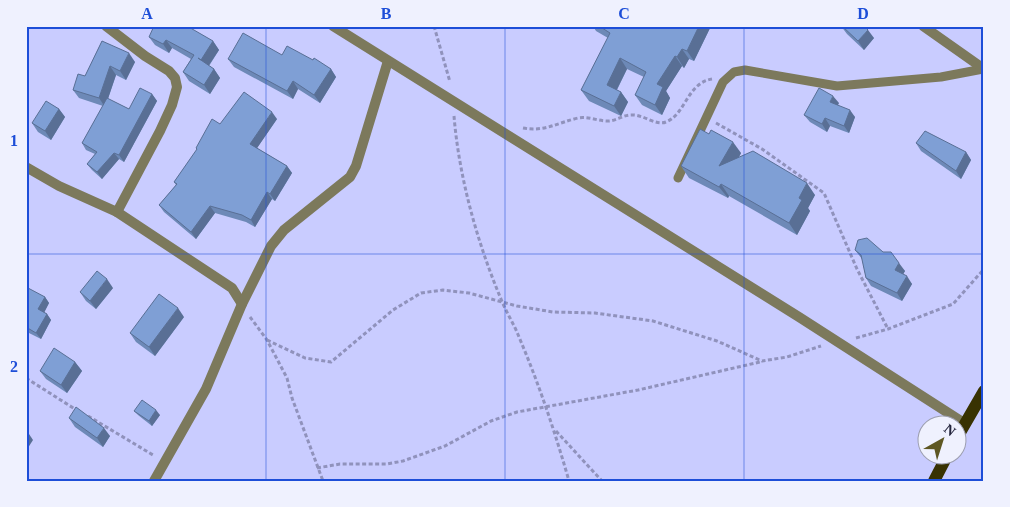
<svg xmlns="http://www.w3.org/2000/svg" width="1010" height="507" viewBox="0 0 1010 507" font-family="Georgia,serif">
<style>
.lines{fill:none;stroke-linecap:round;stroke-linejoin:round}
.path{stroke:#9092bc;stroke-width:3;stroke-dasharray:4 2.5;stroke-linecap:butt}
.service{stroke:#7c795c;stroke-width:9}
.minor{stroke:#7c795c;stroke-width:10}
.primary{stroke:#383202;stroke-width:12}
.wall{fill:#6d89b7}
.shaded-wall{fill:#596f95}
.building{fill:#7f9fd5;stroke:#596f95}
.grid{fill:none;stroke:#1d4ed8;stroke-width:1;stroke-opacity:0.55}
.neatline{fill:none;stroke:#1d4ed8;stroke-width:2}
.grid-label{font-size:16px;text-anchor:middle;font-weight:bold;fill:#1d4ed8}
</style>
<rect width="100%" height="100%" fill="#c9ccff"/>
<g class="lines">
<!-- path -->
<g class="path">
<polyline points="434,26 450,82"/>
<path d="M454 116C459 177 477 242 501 299 506 312 514 324 519 337 539 384 555 432 569 481"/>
<polyline points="716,123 762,149 824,193 857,269 888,329"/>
<path d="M523 128C544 132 557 123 578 118 588 116 597 121 608 121 617 121 624 114 633 115 644 115 656 126 666 122 686 114 687 83 712 79"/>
<polyline points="250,317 267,340 287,378 292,398 323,481"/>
<polyline points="856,338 888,329 953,304 984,269"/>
<polyline points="267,340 305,358 331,362 393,310 421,293 443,290 469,293 517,306 553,312 595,313 653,321 717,341 762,361 787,357 821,346"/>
<polyline points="26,378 78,411"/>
<polyline points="88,416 153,455"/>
<polyline points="556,431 602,481"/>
<polyline points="317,468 340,464 387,464 403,461 445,446 491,421 517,412 638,390 760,362"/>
</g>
<!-- service -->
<polyline class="service" points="678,178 723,82 734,72 745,70 837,86 941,77 983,69"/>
<!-- minor -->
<g class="minor">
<polyline points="106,26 145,56 169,71 175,78 177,87 172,105 160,131 117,212"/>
<polyline points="333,26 799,317 964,423"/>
<polyline points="923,26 984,69"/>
<polyline points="26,167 59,186 117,212 232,288 242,304"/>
<polyline points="154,481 206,389 242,304 271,246 284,230 350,177 356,166 388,61"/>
</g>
<!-- primary -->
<g class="primary">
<polyline points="958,436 984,391"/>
<polyline points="934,481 948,454"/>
</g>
</g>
<!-- wall -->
<g class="wall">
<polygon points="593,26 711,26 694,61 689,59 684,68 682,66 666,91 670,98 662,115 642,105 635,95 644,77 627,69 617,90 621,92 628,102 621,116 589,101 581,90 608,38 596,31"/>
<polygon points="841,26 874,38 864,50 847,34"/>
<polygon points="149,37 213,41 219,50 209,66 214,69 220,78 210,94 189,81 183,72 191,59 172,48 169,53 155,45"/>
<polygon points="102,41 135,62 126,80 116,75 108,99 129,109 152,94 157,101 124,162 119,159 102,179 92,170 87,164 95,154 86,150 82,143 103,106 79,98 73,90 85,76"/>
<polygon points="282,55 331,69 336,77 320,103 298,89 293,99 234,67 228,59"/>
<polygon points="839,103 838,105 855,117 849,133 830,126 827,132 810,122 804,115"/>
<polygon points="59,109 65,117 51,140 38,132 32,123"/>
<polygon points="277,119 257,148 287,166 292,173 275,201 272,199 255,227 246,222 215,213 196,239 164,212 159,205 176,185 174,182 197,150 196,148 220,124"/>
<polygon points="709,134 741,153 739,157 815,195 808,208 810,211 797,235 729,196 728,198 689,178 681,166"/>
<polygon points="916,143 966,152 971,160 961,179 921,151"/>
<polygon points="855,250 883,252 905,271 903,274 912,284 902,301 871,286 866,278 862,259"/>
<polygon points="113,288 96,309 86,301 80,292"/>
<polygon points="26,289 45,297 49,303 44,312 47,314 51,320 41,339 29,333 27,335 26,334"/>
<polygon points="184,317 155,356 136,342 130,333"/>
<polygon points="75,362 82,371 67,393 46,379 40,371"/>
<polygon points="134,411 160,415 152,426 138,415"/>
<polygon points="69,418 110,436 103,447 75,427"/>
</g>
<!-- shaded-wall -->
<g class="shaded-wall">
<polygon points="699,26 711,26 694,61 687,51"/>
<polygon points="868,30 874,38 864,50 858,41"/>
<polygon points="166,40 172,48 169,53 163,44"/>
<polygon points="213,41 219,50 207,68 201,60"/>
<polygon points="682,49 689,59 684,68 677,57"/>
<polygon points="129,53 135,62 126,80 120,71"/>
<polygon points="675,56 682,66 666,91 670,98 662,115 655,105 657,84"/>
<polygon points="620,58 627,69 614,95 607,85"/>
<polygon points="110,66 116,75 105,107 99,98"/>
<polygon points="214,69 220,78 210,94 204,85"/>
<polygon points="331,69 336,77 320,103 314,95"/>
<polygon points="293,81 298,89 293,99 287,91"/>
<polygon points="621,92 628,102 621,116 614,106"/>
<polygon points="152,94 157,101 124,162 119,155"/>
<polygon points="833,96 839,103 835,109 830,102"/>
<polygon points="59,109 65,117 51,140 45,131"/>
<polygon points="850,110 855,117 849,133 844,126"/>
<polygon points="272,112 277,119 255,151 250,144"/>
<polygon points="825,118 830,126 827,132 822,124"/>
<polygon points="733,142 741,153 728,178 719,166"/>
<polygon points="966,152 971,160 961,179 956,171"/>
<polygon points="114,153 119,159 102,179 97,172"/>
<polygon points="287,166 292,173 275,201 270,194"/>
<polygon points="807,183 815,195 808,208 810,211 797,235 789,223 799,198"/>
<polygon points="721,184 729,196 728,198 719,187"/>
<polygon points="267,192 272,199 255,227 251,220"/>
<polygon points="210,206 215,213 196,239 191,232"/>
<polygon points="899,263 905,271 901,278 895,270"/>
<polygon points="907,276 912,284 902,301 897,293"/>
<polygon points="107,279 113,288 96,309 90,301"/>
<polygon points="45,297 49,303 43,315 38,309"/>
<polygon points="178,308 184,317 155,356 149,347"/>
<polygon points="47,314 51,320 41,339 36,333"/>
<polygon points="75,362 82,371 67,393 61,385"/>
<polygon points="156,410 160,415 152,426 149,421"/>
<polygon points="104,428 110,436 103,447 97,438"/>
<polygon points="27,431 33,440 26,451 26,432"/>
</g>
<!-- building -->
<g class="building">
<polygon points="154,26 187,26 213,41 201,60 198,58 214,69 204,85 183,72 194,55 166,40 163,44 149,37"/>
<polygon points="599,26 699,26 687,51 682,49 677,57 675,56 657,84 663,87 655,105 635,95 646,72 620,58 607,85 621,92 614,106 581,90 610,33"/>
<polygon points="842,26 864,26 868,30 858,41"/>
<polygon points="243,33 282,55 287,46 313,60 314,58 331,69 314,95 293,81 287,91 228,59"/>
<polygon points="102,41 129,53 120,71 110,66 99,98 73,90 78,74 85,76"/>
<polygon points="140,88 152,94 119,155 114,153 97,172 87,164 97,152 82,143 107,98 129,109"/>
<polygon points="819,88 833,96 830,102 850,110 844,126 825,118 822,124 804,115"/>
<polygon points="244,92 272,112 250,144 287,166 270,194 267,192 251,220 242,215 210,206 191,232 159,205 177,184 174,182 197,149 196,148 212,119 220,124"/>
<polygon points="46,101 59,109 45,131 32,123"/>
<polygon points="700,129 709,134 711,130 733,142 719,166 753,151 807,183 799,198 802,200 789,223 721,184 719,187 681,166"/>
<polygon points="925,131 966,152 956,171 916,143"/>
<polygon points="867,238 883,252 891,252 899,263 895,270 907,276 897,293 866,278 861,255 855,250 858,240"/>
<polygon points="97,271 107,279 90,301 80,292"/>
<polygon points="28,288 45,297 38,309 47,314 36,333 26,327 26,289"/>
<polygon points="159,294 178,308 149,347 130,333"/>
<polygon points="54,348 75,362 61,385 40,371"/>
<polygon points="142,400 156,410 149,421 134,411"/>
<polygon points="76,407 104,428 97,438 69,418"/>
</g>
<!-- grid -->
<path class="grid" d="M266 26V481M505 26V481M744 26V481M26 254H984"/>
<!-- border -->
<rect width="1010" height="507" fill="none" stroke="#eff1fe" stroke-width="55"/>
<!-- north arrow -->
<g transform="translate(942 440) rotate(39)"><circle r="24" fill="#eff1fe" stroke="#9d9fb0"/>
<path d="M0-4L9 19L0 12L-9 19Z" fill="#5e5723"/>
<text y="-8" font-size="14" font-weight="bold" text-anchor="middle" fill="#23243c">N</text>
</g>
<rect x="28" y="28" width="954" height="452" class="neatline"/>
<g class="grid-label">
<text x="147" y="19">A</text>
<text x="386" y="19">B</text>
<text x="624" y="19">C</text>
<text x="863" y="19">D</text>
<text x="14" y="146">1</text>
<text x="14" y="372">2</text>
</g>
</svg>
